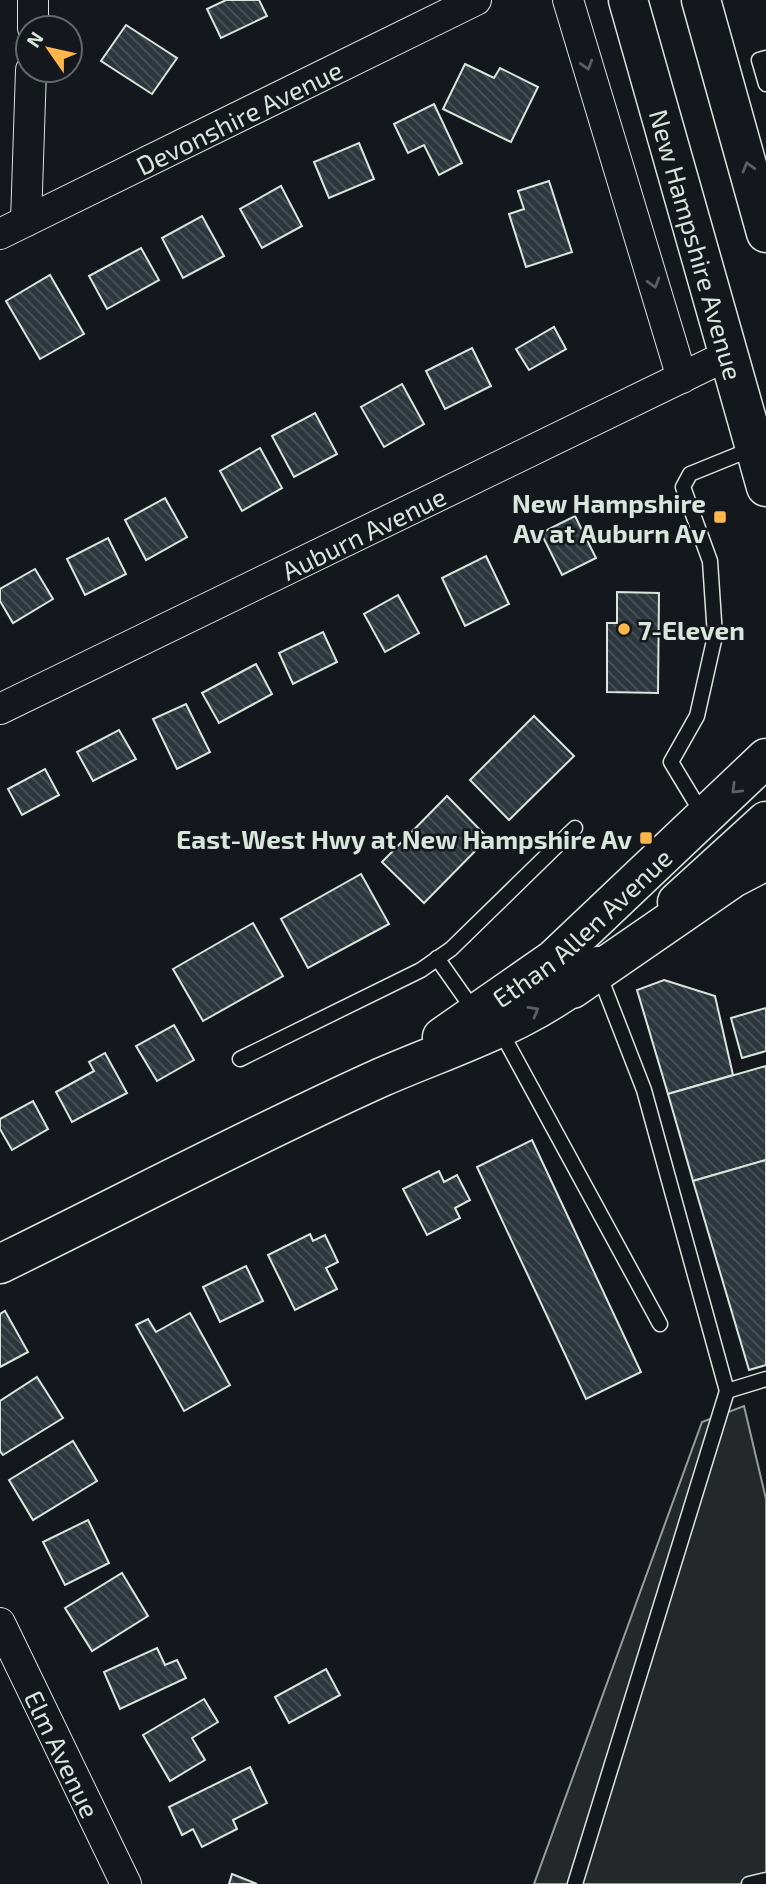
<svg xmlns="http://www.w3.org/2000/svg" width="766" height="1884" viewBox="0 0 766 1884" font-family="'Exo 2',sans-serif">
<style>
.parking{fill:#24282b;stroke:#939e99;stroke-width:2}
.building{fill:url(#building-back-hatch);stroke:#d8e6dc;stroke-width:2}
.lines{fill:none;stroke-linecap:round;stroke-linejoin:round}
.service-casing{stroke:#d8e6dc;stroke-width:17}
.minor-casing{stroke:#d8e6dc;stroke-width:32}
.secondary-casing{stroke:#d8e6dc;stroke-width:41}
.primary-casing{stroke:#d8e6dc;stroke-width:41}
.service{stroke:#14181c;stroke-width:14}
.minor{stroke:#14181c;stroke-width:30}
.secondary{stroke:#14181c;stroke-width:38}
.primary{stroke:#14181c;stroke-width:38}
.oneway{stroke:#59605f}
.poi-dot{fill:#ffb74d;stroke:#14181c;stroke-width:2.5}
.labels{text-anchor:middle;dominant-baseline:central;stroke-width:5;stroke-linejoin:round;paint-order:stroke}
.street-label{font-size:26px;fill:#d8e6dc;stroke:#14181c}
.poi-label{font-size:26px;font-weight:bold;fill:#d8e6dc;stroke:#14181c;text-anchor:end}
</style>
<defs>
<pattern id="building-back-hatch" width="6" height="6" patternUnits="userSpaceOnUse" patternTransform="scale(1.75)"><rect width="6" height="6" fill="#2c363c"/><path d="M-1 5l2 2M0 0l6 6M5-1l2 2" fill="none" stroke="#4a5358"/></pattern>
</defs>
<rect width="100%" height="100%" fill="#14181c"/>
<!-- parking -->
<polygon class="parking" points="744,1406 766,1499 766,1884 534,1884 702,1422"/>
<!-- building -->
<g class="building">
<polygon points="226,0 259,0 267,16 221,38 207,9"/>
<polygon points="126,25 177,58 152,94 101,61"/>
<polygon points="465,64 494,78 500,68 538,87 511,142 443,109"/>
<polygon points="434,104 462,163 439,175 424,145 408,153 394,124"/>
<polygon points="359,143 374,179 329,198 314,162"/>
<polygon points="549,181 572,252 526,267 509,214 524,209 518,191"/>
<polygon points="281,186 302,226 262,248 240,209"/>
<polygon points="202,216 224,256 183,278 162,238"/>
<polygon points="141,248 159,280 107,309 89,276"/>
<polygon points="50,275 84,334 40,359 6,301"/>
<polygon points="554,327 566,349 529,370 516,349"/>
<polygon points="472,348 491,386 445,409 426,371"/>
<polygon points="402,384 424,424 384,447 361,407"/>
<polygon points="315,413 337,454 294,477 272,436"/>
<polygon points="260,448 282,488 242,511 220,471"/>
<polygon points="165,498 187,537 146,560 125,520"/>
<polygon points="575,516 596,558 562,575 541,533"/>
<polygon points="108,538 126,574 85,595 67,559"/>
<polygon points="486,556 509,604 465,626 442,578"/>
<polygon points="35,569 53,599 13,623 0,601 0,589"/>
<polygon points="617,592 659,593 658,693 607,692 607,623 617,623"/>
<polygon points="398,595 419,633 385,652 364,614"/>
<polygon points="323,632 337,662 293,684 279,653"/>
<polygon points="256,664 272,694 219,723 202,693"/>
<polygon points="186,704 210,752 177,769 153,719"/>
<polygon points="534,716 574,756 509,820 470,780"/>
<polygon points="119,730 136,759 93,781 77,752"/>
<polygon points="45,769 59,795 22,815 8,789"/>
<polygon points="447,796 488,838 424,903 382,862"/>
<polygon points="361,874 389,924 308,968 281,919"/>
<polygon points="253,923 283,976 203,1021 173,969"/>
<polygon points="664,980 715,996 733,1075 668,1094 637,990"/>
<polygon points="766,1008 766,1051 742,1058 731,1018"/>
<polygon points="174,1025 194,1060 157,1081 136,1046"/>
<polygon points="105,1053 127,1093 72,1122 56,1092 94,1071 89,1062"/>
<polygon points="766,1066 766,1160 693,1181 668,1094"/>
<polygon points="33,1101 48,1129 12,1150 0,1129 0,1119"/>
<polygon points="532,1140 641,1372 586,1399 477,1167"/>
<polygon points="766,1160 766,1365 749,1370 693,1181"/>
<polygon points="439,1171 444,1182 457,1175 470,1200 455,1208 460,1218 427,1235 403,1189"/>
<polygon points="310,1234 313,1241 325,1235 338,1262 326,1268 337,1289 295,1310 268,1255"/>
<polygon points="246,1266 263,1301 220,1322 203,1287"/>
<polygon points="5,1311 28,1352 0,1367 0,1314"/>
<polygon points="190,1313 230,1385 184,1411 136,1325 148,1319 156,1332"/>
<polygon points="37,1377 63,1418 3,1455 0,1451 0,1401"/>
<polygon points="73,1441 97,1481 33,1520 9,1480"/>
<polygon points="88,1520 109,1563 65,1585 43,1542"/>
<polygon points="122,1573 148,1616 92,1651 65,1608"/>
<polygon points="157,1648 165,1665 177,1660 186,1678 120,1709 104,1672"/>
<polygon points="326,1669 340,1695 289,1723 275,1697"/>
<polygon points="204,1699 218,1722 192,1738 205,1760 170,1781 143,1735"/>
<polygon points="250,1767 267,1803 233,1820 237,1829 202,1847 193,1829 182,1835 169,1807"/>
<polygon points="232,1874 257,1884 229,1884"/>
</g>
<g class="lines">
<defs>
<g id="service">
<polyline points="766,58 759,60 766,84"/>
<polyline points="703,815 671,762 697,716 715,636 710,561 683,487 690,474 754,448"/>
<polyline points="437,958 475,1012"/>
<polyline points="599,974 644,1090 727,1391"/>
<polyline points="500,1030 660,1324"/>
<polyline points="240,1059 421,970 451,949 575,828"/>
<polyline points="575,1884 727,1391 766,1379"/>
<polyline points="749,1884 766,1880"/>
</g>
<g id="minor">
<polyline points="568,0 682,378"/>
<polyline points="33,28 33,0"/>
<polyline points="26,221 31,70"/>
<path id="s1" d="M0 234 476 0"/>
<path id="s2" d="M0 709 728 355"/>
<path id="s3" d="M0 1623 126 1884"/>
</g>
<g id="secondary">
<polyline points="677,902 766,821"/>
<path id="s4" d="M442 1037 554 959 766 758"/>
<path d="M0 1264C127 1202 253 1135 382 1077 458 1044 535 1022 598 966"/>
</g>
<g id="primary">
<path id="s5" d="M628 0 766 487"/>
<polyline points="701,0 766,233"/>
<polyline points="572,989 733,878 766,861"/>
</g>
</defs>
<!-- service casing -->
<use href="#service" class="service-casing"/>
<!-- minor casing -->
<use href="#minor" class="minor-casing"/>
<!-- secondary casing -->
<use href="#secondary" class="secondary-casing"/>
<!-- primary casing -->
<use href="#primary" class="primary-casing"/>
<!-- service -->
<use href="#service" class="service"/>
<!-- minor -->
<use href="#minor" class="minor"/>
<!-- secondary -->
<use href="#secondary" class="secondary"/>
<!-- primary -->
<use href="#primary" class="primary"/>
</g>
<!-- one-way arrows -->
<defs><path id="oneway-chevron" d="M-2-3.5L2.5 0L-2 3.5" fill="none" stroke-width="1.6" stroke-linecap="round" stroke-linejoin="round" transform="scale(1.75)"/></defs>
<g class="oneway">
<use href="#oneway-chevron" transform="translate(587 65) rotate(73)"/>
<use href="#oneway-chevron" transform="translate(748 167) rotate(-106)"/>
<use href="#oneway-chevron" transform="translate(654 283) rotate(74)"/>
<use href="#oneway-chevron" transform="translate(736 789) rotate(135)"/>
<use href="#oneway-chevron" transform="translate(534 1011) rotate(-30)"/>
</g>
<!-- markers -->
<g class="poi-dot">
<rect x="713" y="510" width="14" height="14" rx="3.5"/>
<circle cx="624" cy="629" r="7"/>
<rect x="639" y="831" width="14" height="14" rx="3.5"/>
</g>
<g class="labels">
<!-- street labels -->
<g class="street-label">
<text stroke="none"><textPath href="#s1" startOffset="266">Devonshire Avenue</textPath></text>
<text stroke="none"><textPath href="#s5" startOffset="254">New Hampshire Avenue</textPath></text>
<text stroke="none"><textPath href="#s2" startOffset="404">Auburn Avenue</textPath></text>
<text stroke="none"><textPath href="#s4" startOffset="178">Ethan Allen Avenue</textPath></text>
<text stroke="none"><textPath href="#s3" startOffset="145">Elm Avenue</textPath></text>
</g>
<!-- poi labels -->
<g class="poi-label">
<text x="706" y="502">New Hampshire<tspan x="706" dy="30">Av at Auburn Av</tspan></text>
<text x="638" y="629" text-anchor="start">7-Eleven</text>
<text x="632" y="838">East-West Hwy at New Hampshire Av</text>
</g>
</g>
<!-- north arrow -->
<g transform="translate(49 49) rotate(304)"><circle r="33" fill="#14181c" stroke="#626a69" stroke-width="2"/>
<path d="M0-5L12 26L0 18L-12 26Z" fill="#ffb74d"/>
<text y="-10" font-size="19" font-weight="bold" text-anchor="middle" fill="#d8e6dc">N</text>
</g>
</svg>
